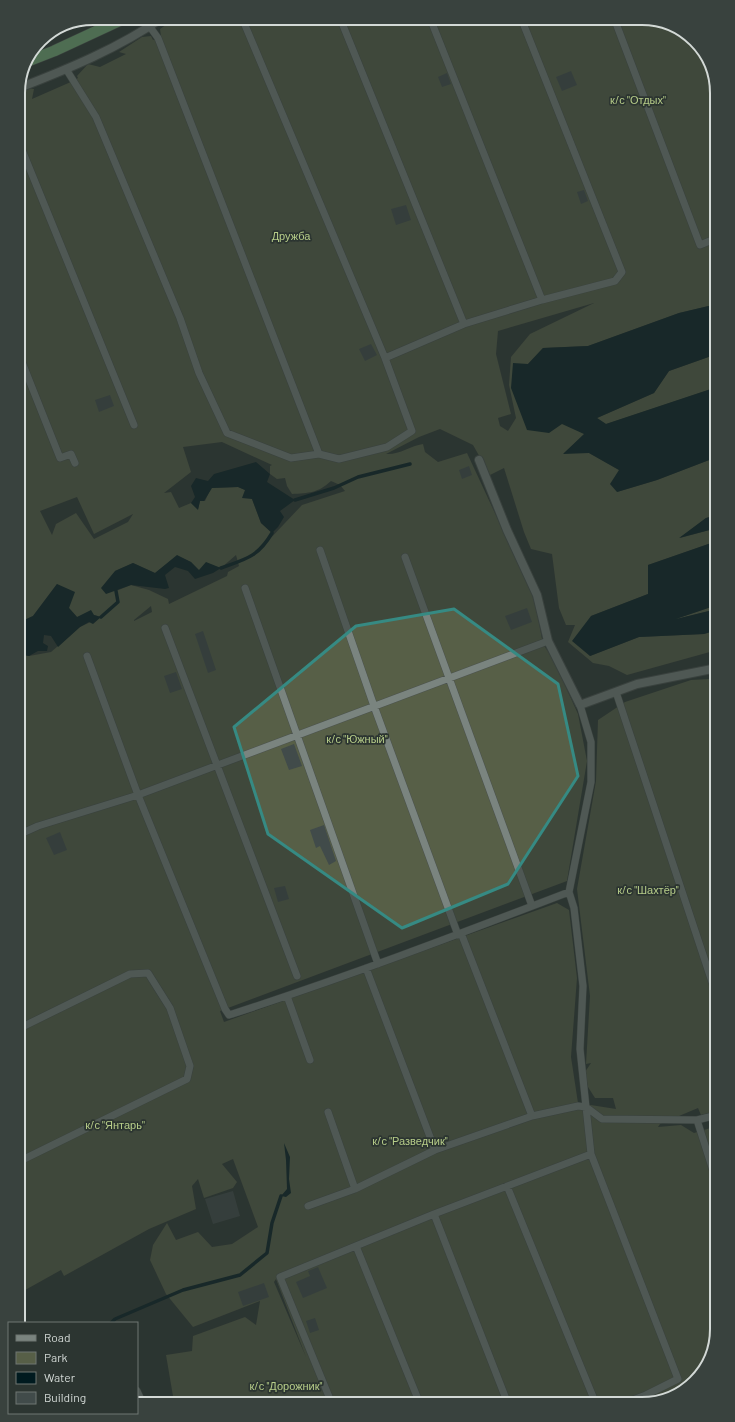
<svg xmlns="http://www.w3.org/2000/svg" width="735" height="1422" font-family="Barlow,sans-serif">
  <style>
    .green { fill: #575f47; fill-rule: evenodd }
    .water { fill: #001a1f }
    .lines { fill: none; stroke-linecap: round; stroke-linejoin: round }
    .stream { stroke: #001a1f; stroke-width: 3.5 }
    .building { fill: #414b4a }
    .service-casing { stroke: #4a514e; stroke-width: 8 }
    .minor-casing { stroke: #4a514e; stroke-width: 10 }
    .trunk-casing { stroke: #4a514e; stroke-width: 12 }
    .service { stroke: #7a847f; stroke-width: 7 }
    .minor { stroke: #7a847f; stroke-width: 8 }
    .trunk { stroke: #79b17a; stroke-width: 11 }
    .marked { fill: none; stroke: #368a83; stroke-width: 3; stroke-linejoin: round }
    .labels { text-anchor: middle; stroke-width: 3.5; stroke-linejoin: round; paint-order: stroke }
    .park-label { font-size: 11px; fill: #b7cd89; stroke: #2c3531 }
    .rim { fill: none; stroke: #d3d9d6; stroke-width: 2 }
  </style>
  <rect width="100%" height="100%" fill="#2c3531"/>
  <path class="green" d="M176 18H647L687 33 711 64 717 94V304L679 313 588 346 543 348 528 364 562 423 585 434 564 453H589L619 470 617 492 657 480 717 457V515L706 518 680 538 717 528V541L648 565V594L591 616 590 656 639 637 704 634 717 630V650L627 675 609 666 593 663 568 642 575 625H566L559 608 552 554 531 549 524 532 504 468 490 475 473 445 440 429 419 437 386 454C399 455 410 446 423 444L425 452 438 462 467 453 534 597 543 644 553 659 578 714 587 761 567 881 220 1011 224 1022 557 903 569 910 577 978 571 1057 578 1103 616 1109 613 1098H595L588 1087 585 1072 591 1063 586 1064 590 996 577 889 596 781 598 720 625 702 691 680 709 679 717 699V1111L701 1115 698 1108 660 1124 658 1127 681 1125 694 1133 717 1126V1329L704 1371 671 1398 641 1404H177L174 1402 166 1355 192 1351 193 1336 245 1317 256 1325 260 1301 193 1327 166 1294 150 1260 153 1245 167 1223 176 1240 198 1232 212 1247 232 1244 258 1227 233 1159 222 1164 237 1182 233 1188 204 1198 198 1179 192 1186 196 1209 149 1229 64 1276 61 1270 18 1294V654L29 656 51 652 80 627 101 617 94 615 77 617 69 608 57 584 33 616 18 623V487L25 490 20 478H18V93L26 88 34 89 32 99 73 81 78 78 77 76 88 64 100 67 126 54 119 52 142 37 151 36 153 40 161 36 160 29ZM594 303 530 334 511 357 509 385 516 418 508 431 500 426 498 418 511 414 496 354 498 331ZM222 442 272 465 270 466V474L277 479 285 478 287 486 292 494C309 493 318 493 331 481L340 485 345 491 302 505 267 542 272 533 261 523 252 499 245 490 238 487 211 488 205 501H200L198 509 191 503 179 508 171 492 164 493 191 472 183 447ZM77 497 94 534 133 514 128 522 94 539 76 513 56 524 52 535 40 511ZM236 555 239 566 228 572 227 576 169 604 168 599 149 590 131 585 116 591 115 571 133 563 155 573 177 556 191 562 199 571 205 564 221 568ZM151 606 152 612 134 621V620ZM276 1279 306 1357 274 1282Z
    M717 354V387L606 424 597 418 654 393 669 371Z
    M717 605V609L669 621Z"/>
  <path class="water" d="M717 304V354L669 371 654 393 597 418 606 424 717 387V457L657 480 617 492 610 484 619 470 589 453 563 454 584 434 562 424 549 433 527 430 511 388 513 363 528 364 543 348 588 346 679 313Z
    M256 462 270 474 267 482 295 500 280 511 284 517 278 527 272 533 261 523 252 499 242 498 245 490 238 487 212 488 204 501H200L198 510 191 503 195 497 191 486 196 478 208 481 214 474Z
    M717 515V528L679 538 706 518Z
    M717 541V605L676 619 717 609V630L704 634 639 637 590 656 572 641 591 616 648 594V565Z
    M177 555 191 562 199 570 206 562 221 568 213 573 195 579 188 571 175 567 165 575 169 588 165 589 131 585 106 594 101 588 115 571 133 563 155 573Z
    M57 584 75 592 69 608 77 617 91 610 94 615 101 617 93 624 89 622 80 627 58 647 51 636 44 635 43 643 48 646 47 651H38L29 656 18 654V623L33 616Z
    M284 1143 290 1157 289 1179 291 1193 286 1197 281 1196 287 1189 286 1160Z"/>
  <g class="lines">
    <path class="stream" d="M295 500 334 488 358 477 410 464
      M221 568C246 559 258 557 272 533
      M101 617 118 602 116 591
      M111 1323 115 1319 183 1290 240 1275 267 1253 272 1223 281 1196"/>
  </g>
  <path class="building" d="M571 71 577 85 562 91 556 77Z
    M447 73 451 84 442 87 438 77Z
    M584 190 588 201 581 204 577 192Z
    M406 205 411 220 396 225 391 209Z
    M371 344 377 355 365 361 359 349Z
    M110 395 114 406 99 412 95 400Z
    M469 466 472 475 462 479 459 470Z
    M527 608 532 622 511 630 505 616Z
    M203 631 216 670 208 673 195 634Z
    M176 672 182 689 170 693 164 676Z
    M294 744 302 766 289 770 281 749Z
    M324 825 336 861 329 865 320 846 316 848 310 830Z
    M60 832 67 850 54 855 46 838Z
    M285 886 289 899 278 902 274 888Z
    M233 1191 240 1216 213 1224 205 1199Z
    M318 1267 327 1288 303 1298 296 1282 310 1276 308 1271Z
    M264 1283 269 1297 243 1306 238 1292Z
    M315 1318 319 1330 310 1333 306 1321Z"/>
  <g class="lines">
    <defs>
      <path id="service" d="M242 18 385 358
        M340 18 464 324
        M430 18 542 300
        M614 18 700 245 717 238
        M150 27 158 38 319 454 339 459 387 447 412 431 385 358 464 324 542 300 615 281 622 272 521 18
        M66 69 96 117 180 318 199 373 227 433 291 458 319 454
        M18 140 134 425
        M18 352 60 458 71 454 75 463
        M320 550 374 706 458 935
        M405 557 532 906
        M245 588 378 964
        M165 628 297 976
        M548 641 138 795 225 1009 229 1015C344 978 457 935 569 892
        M714 668 717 680
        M616 692 717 997
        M18 835 38 826 138 795 87 656
        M461 933 532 1116
        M366 968 435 1150
        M287 996 310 1060
        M328 1112 355 1189 435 1150 532 1116 578 1106 586 1107 580 1049 583 986 574 908 569 892 591 782V742L580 705
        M697 1120 717 1183
        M591 1154 678 1379 646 1395 644 1403
        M18 1162 187 1079 190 1066 170 1008 148 973 130 974 18 1029
        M507 1186 596 1404
        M308 1206 355 1189
        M434 1214 508 1404
        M356 1246 420 1404
        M137 1391 143 1404
        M332 1404 280 1277 434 1214 591 1154 586 1107 602 1119 697 1120 717 1115
        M622 1404 646 1395"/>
      <path id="minor" d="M19 88C68 69 119 48 162 18
        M479 460 507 530 537 595 548 641 580 705 637 684 717 668"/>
      <path id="trunk" d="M31 60 54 51 125 18"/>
    </defs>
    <use href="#service" class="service-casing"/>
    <use href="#minor" class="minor-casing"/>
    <use href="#trunk" class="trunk-casing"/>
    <use href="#service" class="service"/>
    <use href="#minor" class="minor"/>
    <use href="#trunk" class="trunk"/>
  </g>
  <path d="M0 0H735V1422H0ZM454 609 558 684 578 776 508 884 402 928 268 834 234 727 356 626Z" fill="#2c3531" fill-opacity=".55" fill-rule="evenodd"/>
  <path class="marked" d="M454 609 558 684 578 776 508 884 402 928 268 834 234 727 356 626Z"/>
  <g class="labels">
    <g class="park-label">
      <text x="638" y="104">к/с "Отдых"</text>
      <text x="291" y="240">Дружба</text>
      <text x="357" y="743">к/с "Южный"</text>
      <text x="648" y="894">к/с "Шахтёр"</text>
      <text x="115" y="1129">к/с "Янтарь"</text>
      <text x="410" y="1145">к/с "Разведчик"</text>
      <text x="286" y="1390">к/с "Дорожник"</text>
    </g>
  </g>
  <path d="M0 0H735V1422H0ZM93 25H642A68 68 0 0 1 710 93V1329A68 68 0 0 1 642 1397H93A68 68 0 0 1 25 1329V93A68 68 0 0 1 93 25Z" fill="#39423e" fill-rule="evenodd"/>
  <path class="rim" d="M93 25H642A68 68 0 0 1 710 93V1329A68 68 0 0 1 642 1397H93A68 68 0 0 1 25 1329V93A68 68 0 0 1 93 25Z"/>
  <rect x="8" y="1322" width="130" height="92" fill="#2c3531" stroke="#6f7773"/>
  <rect x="16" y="1335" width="20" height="6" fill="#7a847f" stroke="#6f7773"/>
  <text x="44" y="1342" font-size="12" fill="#d3d9d6">Road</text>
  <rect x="16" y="1352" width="20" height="12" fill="#575f47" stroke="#6f7773"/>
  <text x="44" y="1362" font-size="12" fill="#d3d9d6">Park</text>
  <rect x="16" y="1372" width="20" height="12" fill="#001a1f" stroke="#6f7773"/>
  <text x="44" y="1382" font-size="12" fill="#d3d9d6">Water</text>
  <rect x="16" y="1392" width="20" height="12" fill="#414b4a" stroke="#6f7773"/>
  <text x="44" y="1402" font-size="12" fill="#d3d9d6">Building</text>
</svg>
